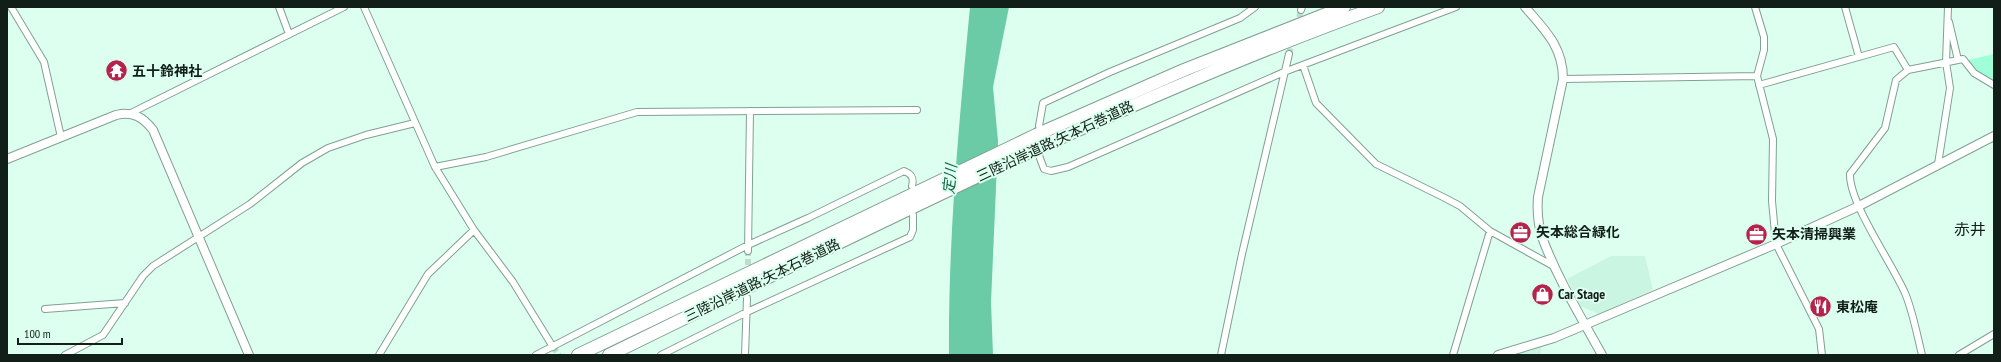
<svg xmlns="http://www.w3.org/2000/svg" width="2001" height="362" font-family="'PT Sans Narrow','Noto Sans JP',sans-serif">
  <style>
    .built { fill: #caf5e2 }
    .green { fill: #9fffd8 }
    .water { fill: #6acba6 }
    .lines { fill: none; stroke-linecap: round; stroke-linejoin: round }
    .minor-tunnel { stroke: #bfddcf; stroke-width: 6; stroke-dasharray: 6 3; stroke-linecap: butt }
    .minor-casing { stroke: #80a092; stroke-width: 8 }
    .tertiary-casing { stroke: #80a092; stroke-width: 10 }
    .motorway-casing { stroke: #80a092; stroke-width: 14 }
    .minor { stroke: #fff; stroke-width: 6 }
    .tertiary { stroke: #fff; stroke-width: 8 }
    .motorway { stroke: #fff; stroke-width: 12 }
    .labels { text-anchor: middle; stroke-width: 4; stroke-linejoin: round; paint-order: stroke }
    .poi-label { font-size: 14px; font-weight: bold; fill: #121f19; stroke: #ddffef; text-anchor: start }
    .street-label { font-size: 14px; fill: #121f19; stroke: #ddffef }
    .water-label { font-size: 15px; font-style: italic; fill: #166249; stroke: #ddffef }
    .quarter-label { font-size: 16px; fill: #121f19; stroke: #ddffef }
  </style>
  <rect width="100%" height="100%" fill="#ddffef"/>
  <path class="built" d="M1611 256H1645L1653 290 1599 314 1580 306 1567 279Z
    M1542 346 1540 355H1513Z"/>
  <path class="green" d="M1994 54V81L1975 71 1968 60Z"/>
  <path class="water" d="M970 7H1009L993 87 998 141 991 302 993 355H949C948 239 959 123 970 7Z"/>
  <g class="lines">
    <path class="minor-tunnel" d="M1297 26 1301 10
      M1289 54 1293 38
      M748 274V251
      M553 347 559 355"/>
    <defs>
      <path id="minor" d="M11 7 44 62 61 137
        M279 7 289 34
        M364 7 435 167 474 230 513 282 553 347
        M1755 7 1764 37V50L1757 76 1773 139 1772 201 1776 244 1819 329 1822 355
        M1845 7 1859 57
        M1301 10 1302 7
        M1949 22 1958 60
        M1303 65 1316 103 1376 164 1443 197 1460 206 1490 231 1555 267
        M1908 70 1963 59 1974 73 1994 85
        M1563 79 1757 76
        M1759 85 1894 47 1908 70 1896 80 1885 128 1850 174C1849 203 1892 263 1905 293 1913 312 1917 335 1922 355
        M131 113 344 7
        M1039 126 1043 103 1110 72 1240 18 1255 7
        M1038 153 1044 169 1051 171 1068 167 1284 72 1456 7
        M1938 164 1950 88 1946 62 1948 7
        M435 167 486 157 637 112 917 110
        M748 251 750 111
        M45 309 125 303
        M65 355 103 335 143 276 153 266 250 204 302 163 328 148 366 135 415 123
        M379 355 428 274 474 230
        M536 355 748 245 808 218 904 171C912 174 914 178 912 186
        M661 355 747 312 910 237 913 230V215
        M745 355 747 298
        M1221 355 1242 254 1289 54
        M1453 355 1490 231
        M1959 355 1994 334"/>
      <path id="tertiary" d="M1525 7C1545 30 1563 47 1563 79L1538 197C1537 210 1538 224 1542 237 1557 278 1581 317 1602 355
        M7 159 116 115C133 111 143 117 153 130L249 355
        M1498 355 1554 338 1776 244 1859 206 1994 136"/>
      <path id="motorway" d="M578 355 1036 135 1184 70 1344 7
        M609 355C862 232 1113 103 1378 7"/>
    </defs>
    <use href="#minor" class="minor-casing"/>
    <use href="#tertiary" class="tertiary-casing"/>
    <use href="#motorway" class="motorway-casing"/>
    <use href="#minor" class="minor"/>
    <use href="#tertiary" class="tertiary"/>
    <use href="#motorway" class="motorway"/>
  </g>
  <defs>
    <symbol id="temple-disc" viewBox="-11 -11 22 22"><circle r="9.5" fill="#b4234b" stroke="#ddffef"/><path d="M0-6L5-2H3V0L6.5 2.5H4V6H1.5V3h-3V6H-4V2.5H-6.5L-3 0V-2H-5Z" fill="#fff"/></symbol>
    <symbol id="office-disc" viewBox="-11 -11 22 22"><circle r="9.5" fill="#b4234b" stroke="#ddffef"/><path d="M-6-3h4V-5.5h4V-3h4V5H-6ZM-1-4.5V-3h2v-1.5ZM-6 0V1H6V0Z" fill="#fff"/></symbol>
    <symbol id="shop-disc" viewBox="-11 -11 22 22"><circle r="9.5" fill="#b4234b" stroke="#ddffef"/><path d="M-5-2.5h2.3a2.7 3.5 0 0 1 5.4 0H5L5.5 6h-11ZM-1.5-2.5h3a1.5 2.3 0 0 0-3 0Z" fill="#fff"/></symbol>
    <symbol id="restaurant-disc" viewBox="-11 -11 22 22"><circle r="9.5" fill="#b4234b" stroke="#ddffef"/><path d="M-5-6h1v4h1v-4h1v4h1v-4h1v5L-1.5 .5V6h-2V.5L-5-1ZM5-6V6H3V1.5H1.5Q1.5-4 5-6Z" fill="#fff"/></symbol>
  </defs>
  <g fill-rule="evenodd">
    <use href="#temple-disc" x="104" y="58" width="25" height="25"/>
    <use href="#office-disc" x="1508" y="220" width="25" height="25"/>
    <use href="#office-disc" x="1744" y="222" width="25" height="25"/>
    <use href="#shop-disc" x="1530" y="282" width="25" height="25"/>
    <use href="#restaurant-disc" x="1808" y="294" width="25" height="25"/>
  </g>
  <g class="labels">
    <g class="poi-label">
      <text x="132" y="76">五十鈴神社</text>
      <text x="1536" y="237">矢本総合緑化</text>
      <text x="1772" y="239">矢本清掃興業</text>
      <text x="1558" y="299">Car Stage</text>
      <text x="1836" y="312">東松庵</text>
    </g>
    <g class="street-label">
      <text transform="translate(1055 141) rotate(-25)" y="5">三陸沿岸道路;矢本石巻道路</text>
      <text transform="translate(762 280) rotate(-26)" y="5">三陸沿岸道路;矢本石巻道路</text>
    </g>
    <g class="water-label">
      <text transform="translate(950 179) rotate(-84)" y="5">定川</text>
    </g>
    <g class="quarter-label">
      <text x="1970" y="235">赤井</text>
    </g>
  </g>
  <rect width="2001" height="362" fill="none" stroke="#121f19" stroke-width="16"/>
  <path d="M18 338v6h104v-6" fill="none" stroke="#121f19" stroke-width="2"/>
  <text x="24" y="338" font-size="12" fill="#121f19" stroke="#ddffef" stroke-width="3" paint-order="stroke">100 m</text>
</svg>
